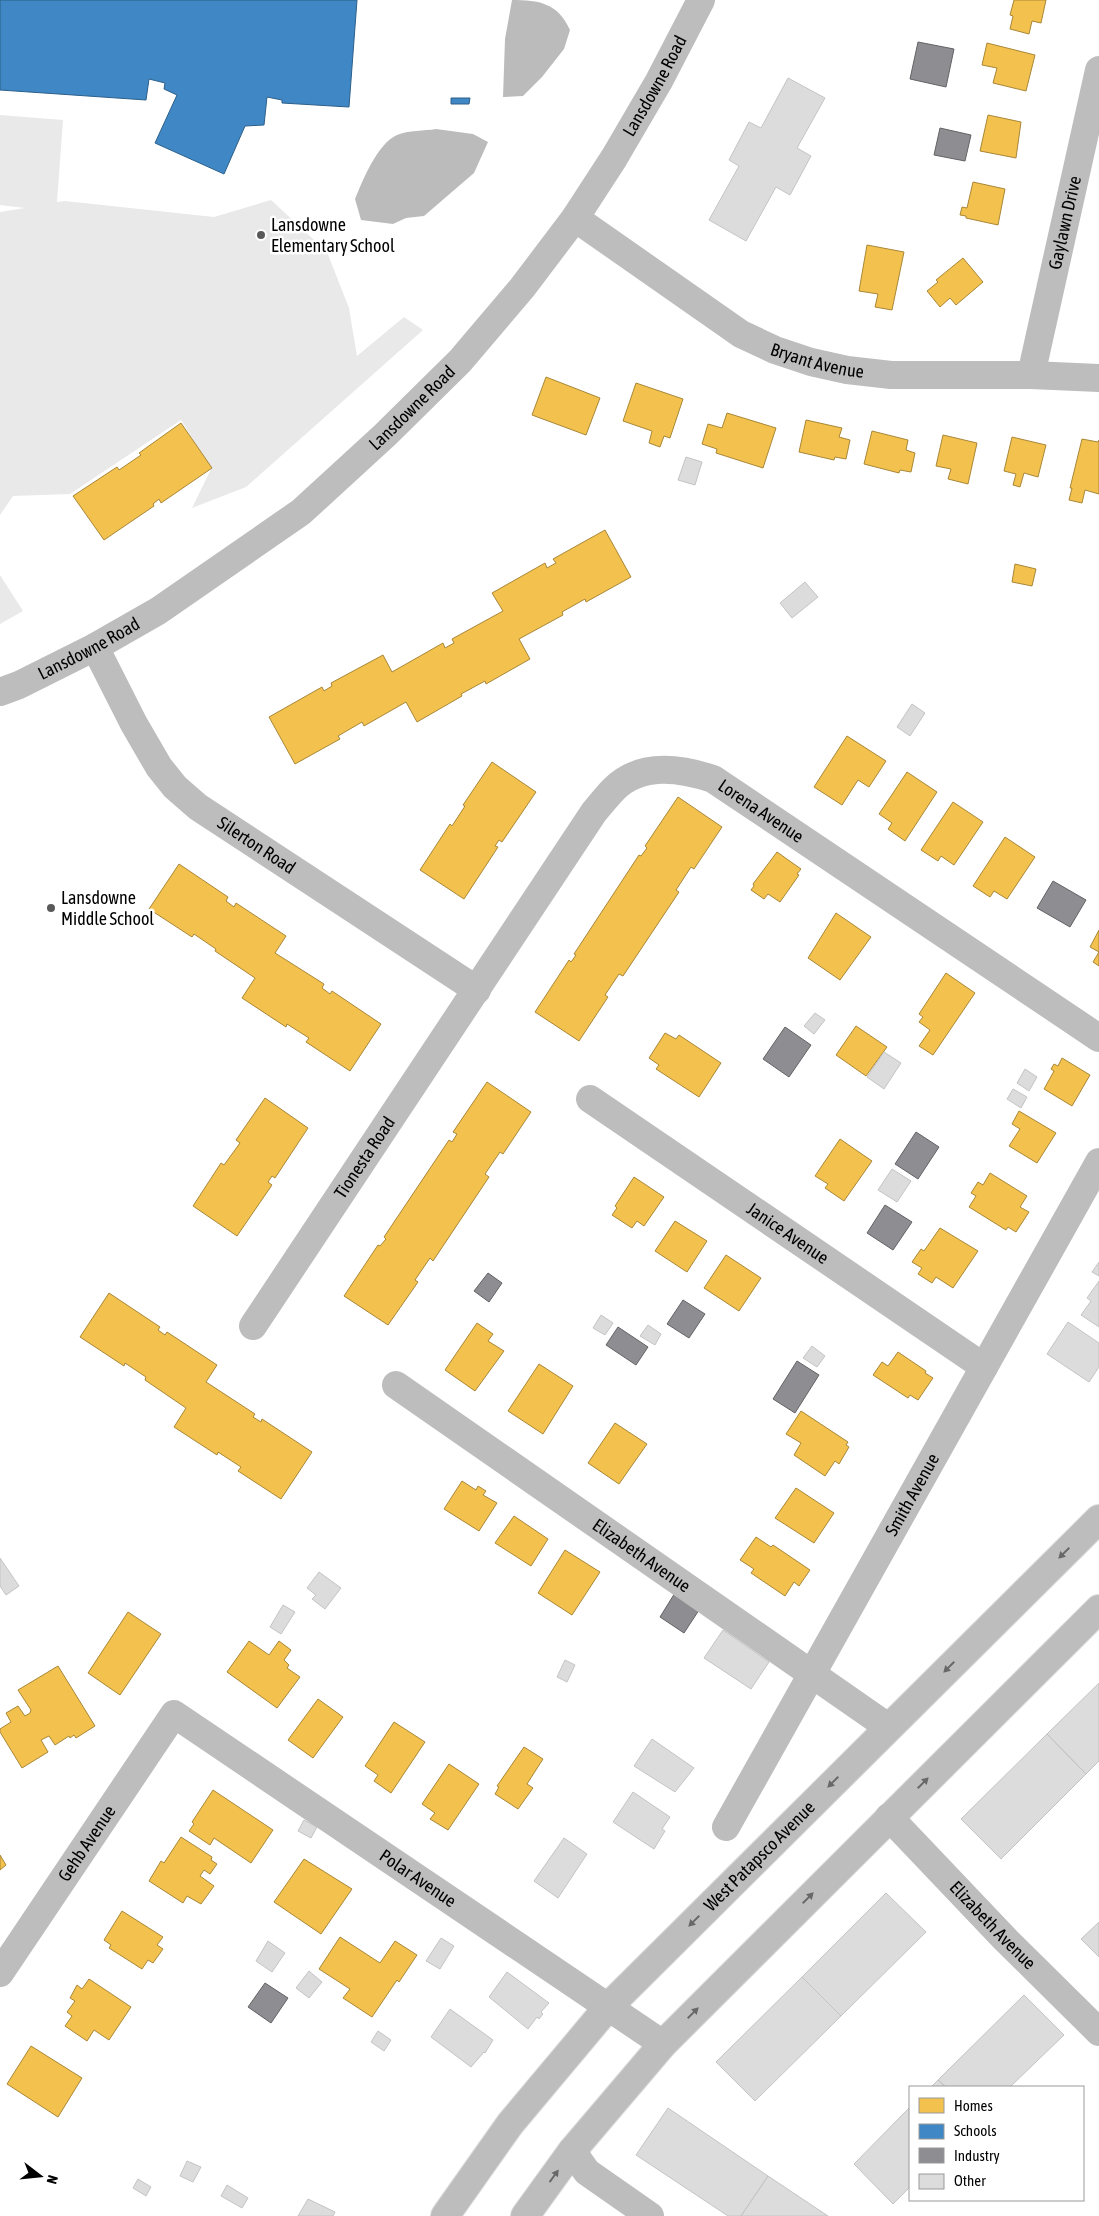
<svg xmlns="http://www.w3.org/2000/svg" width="1099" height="2216" font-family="'Asap Condensed',sans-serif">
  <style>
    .green { fill: #e9e9e9 }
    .water { fill: #bbb }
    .homes { fill: #f2c14e; stroke: #a98737 }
    .schools { fill: #3f88c5; stroke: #2c5f8a }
    .industry { fill: #8d8d92; stroke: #636366 }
    .building { fill: #dcdcdc; stroke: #c4c4c4 }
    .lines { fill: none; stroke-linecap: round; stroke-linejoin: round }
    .primary-casing { stroke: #dbdbdb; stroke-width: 30 }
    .minor { stroke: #bdbdbd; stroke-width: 28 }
    .tertiary { stroke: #bdbdbd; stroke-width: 28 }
    .primary { stroke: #bdbdbd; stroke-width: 28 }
    .oneway { fill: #686868 }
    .poi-dot { fill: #595959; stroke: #fff; stroke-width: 2 }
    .labels { text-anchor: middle; stroke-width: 5; stroke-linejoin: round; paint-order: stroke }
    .street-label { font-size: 18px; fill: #000; stroke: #fff }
    .poi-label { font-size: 18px; fill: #000; stroke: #fff; text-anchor: start }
  </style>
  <rect width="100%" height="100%" fill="#fff"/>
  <path class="green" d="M0 115 63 120 57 202 65 201 214 217 271 200 327 252 349 308 357 356 404 317 423 330 246 487 192 508 211 469 181 420 70 494 13 496 0 515V212L25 208 0 205Z
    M0 575 23 611 0 624Z"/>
  <path class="water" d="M512 0C539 0 558 3 570 30L564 49 542 77 523 96 503 97 505 39Z
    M436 129 473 134 488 142 474 173 424 216 406 218 393 224 361 220 355 199C363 180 377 144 397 135 408 130 425 131 436 129Z"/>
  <path class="homes" d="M1014 0H1046L1041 23 1032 21 1029 34 1010 29 1013 16 1010 15Z
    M987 43 1035 55 1026 91 993 83 997 68 982 65Z
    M988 115 1021 122 1016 158 980 151Z
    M973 182 1005 189 998 225 966 218V216L960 215 962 207 967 208Z
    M867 245 904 252 892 310 875 307 878 294 859 291Z
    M963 258 983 282 956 305 950 298 940 307 927 291 938 282 936 280Z
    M546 377 600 398 586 435 532 415Z
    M636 383 683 399 670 438 664 436 660 447 649 443 652 431 623 421Z
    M727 413 776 428 763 468 716 453 717 449 702 444 708 424 722 428Z
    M806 420 842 428 839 437 850 440 846 459 835 457 834 460 799 452Z
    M181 423 212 468 161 503 159 499 153 504 154 506 104 540 73 496 117 467 119 470 141 455 139 453Z
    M872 431 908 440 906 450 915 453 911 472 900 470 899 473 864 464Z
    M943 435 977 443 968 484 948 479 951 469 936 466Z
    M1012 437 1046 445 1038 477 1024 473 1020 487 1013 485 1016 474 1004 471Z
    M1082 439 1098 442 1099 440V494L1085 490 1082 503 1069 500 1072 488H1070Z
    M605 530 631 577 586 602 585 599 562 612 563 615 519 639 530 659 486 684 485 681 461 694 462 696 417 722 406 702 364 726 362 722 338 736 340 739 295 764 269 717 322 687 324 691 332 686 331 683 383 655 392 672 443 643 445 648 454 643 452 639 503 611 492 593 545 563 547 568 556 563 553 559Z
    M1015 564 1036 569 1032 586 1012 582Z
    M847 736 886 761 869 787 858 780 842 805 814 787Z
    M492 762 536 792 502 842 499 840 495 846 498 847 464 899 420 870 450 824 452 826 465 806 463 805Z
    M907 772 937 792 905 841 888 829 892 823 879 814Z
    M678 797 722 827 694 869 691 867 676 890 679 892 623 976 619 974 605 995 608 997 579 1041 535 1012 569 960 571 962 576 955 574 954 639 855 641 856 647 848 645 846Z
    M953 802 983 822 954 865 941 856 938 861 921 850Z
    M1005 837 1035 857 1007 899 994 891 990 897 973 886Z
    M777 852 801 869 797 874 799 875 780 902 768 894 764 899 751 890 754 886 753 884Z
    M179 864 228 897 226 901 234 907 236 903 286 936 275 953 324 984 322 988 330 994 332 991 381 1024 350 1071 306 1042 309 1038 287 1024 286 1027 242 998 255 978 215 951 216 949 194 934 192 937 149 909Z
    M836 913 871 937 840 980 808 958Z
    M1099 930V966L1093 962 1099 952 1090 947Z
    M946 973 975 993 933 1055 919 1046 930 1030 919 1022 923 1017 919 1014Z
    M856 1026 887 1047 866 1076 836 1055Z
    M665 1033 676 1039 679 1035 721 1063 699 1097 656 1069 659 1065 649 1058Z
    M1062 1058 1090 1075 1072 1106 1044 1089 1054 1071 1051 1069 1054 1064 1058 1066Z
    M487 1082 531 1112 503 1154 500 1152 485 1174 489 1177 433 1261 430 1258 415 1280 418 1282 388 1325 344 1296 378 1245 380 1246 386 1239 384 1237 449 1140 452 1142 457 1134 453 1132Z
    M265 1098 308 1128 275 1178 272 1176 268 1182 272 1185 237 1236 193 1206 221 1163 224 1165 240 1143 236 1140Z
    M1019 1111 1056 1133 1037 1163 1009 1146 1020 1129 1012 1124Z
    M840 1139 872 1161 844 1201 825 1188 828 1184 815 1176Z
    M990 1173 1027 1196 1020 1207 1029 1212 1016 1232 1008 1227 1006 1230 969 1207 976 1196 971 1193 978 1182 983 1185Z
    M634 1177 664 1197 644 1226 637 1221 632 1228 612 1215 617 1208 615 1206Z
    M675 1221 707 1241 687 1272 655 1251Z
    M940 1228 978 1251 953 1288 936 1277 932 1283 918 1274 922 1268 912 1262 921 1249 924 1251Z
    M726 1255 761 1278 739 1311 704 1288Z
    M109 1293 160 1327 158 1330 165 1335 167 1332 217 1365 206 1382 255 1414 253 1417 261 1422 262 1419 312 1452 281 1499 238 1471 241 1467 218 1452 217 1455 174 1427 186 1408 145 1380 146 1377 125 1363 124 1366 80 1337Z
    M477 1323 493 1334 488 1341 504 1351 475 1391 445 1370Z
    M898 1352 926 1371 925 1373 933 1378 918 1400 910 1395 908 1398 873 1375 882 1362 888 1366Z
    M539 1364 573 1386 543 1434 508 1411Z
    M801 1411 848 1442 846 1445 849 1447 839 1464 835 1461 825 1476 794 1455 801 1443 786 1434Z
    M615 1423 647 1444 619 1484 588 1463Z
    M462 1481 476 1490 478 1486 486 1491 483 1495 497 1503 479 1531 444 1509Z
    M796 1488 834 1513 814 1543 775 1518Z
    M514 1516 548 1539 531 1566 495 1543Z
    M756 1537 771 1547 773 1545 810 1570 799 1586 794 1582 785 1596 751 1573 754 1569 740 1560Z
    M565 1550 600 1572 572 1615 538 1593Z
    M128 1612 161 1634 120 1695 88 1673Z
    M249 1641 269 1655 279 1641 291 1650 284 1660 289 1665 287 1668 300 1677 277 1708 227 1672Z
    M58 1666 95 1726 76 1738 74 1735 70 1738 69 1736 55 1745 49 1736 41 1740 48 1752 22 1768 0 1732V1729L11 1722 6 1713 18 1706 25 1716 30 1713 31 1710 18 1690Z
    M318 1699 343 1717 313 1758 288 1740Z
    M394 1722 425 1742 391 1793 374 1781 378 1775 365 1766Z
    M524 1747 543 1759 527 1784 533 1788 518 1809 495 1794 499 1787 497 1786Z
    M449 1764 479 1784 448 1830 430 1819 435 1813 422 1804Z
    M213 1790 273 1830 251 1863 214 1838 210 1845 189 1831 194 1824 192 1822Z
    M181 1837 212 1857 211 1860 217 1864 210 1874 204 1870 200 1876 214 1886 201 1904 187 1896 183 1903 149 1881 161 1861 164 1863Z
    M0 1855 6 1865 0 1870Z
    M304 1859 352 1889 321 1934 274 1902Z
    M122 1911 163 1937 157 1945 163 1949 153 1963 148 1960 142 1969 109 1948 111 1945 104 1940Z
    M340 1937 380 1963 395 1941 417 1955 399 1982 397 1980 372 2017 343 1998 350 1989 319 1969Z
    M89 1979 131 2007 109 2040 94 2030 87 2041 65 2026 72 2016 67 2012 75 2001 70 1998 77 1985 82 1989Z
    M31 2046 82 2078 58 2117 7 2084Z"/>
  <path class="schools" d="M0 0H357L349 107 282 103V100L267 97 264 125 245 126 224 174 155 143 177 95 164 89 165 83 149 79 146 100 0 90Z
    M451 98H470L469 104H451Z"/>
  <path class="industry" d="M918 42 954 49 946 87 910 79Z
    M940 128 971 135 965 161 934 155Z
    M1053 881 1086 900 1070 927 1037 908Z
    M785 1027 811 1045 789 1077 763 1059Z
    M916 1132 939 1147 918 1179 895 1164Z
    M885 1205 912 1222 893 1250 867 1233Z
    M488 1273 502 1283 489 1302 474 1291Z
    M683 1300 705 1314 689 1338 667 1324Z
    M618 1327 648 1347 636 1365 606 1345Z
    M797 1361 819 1375 795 1413 773 1399Z
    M678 1588 703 1604 684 1633 660 1617Z
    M265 1983 288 1998 271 2023 248 2007Z"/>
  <path class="building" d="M788 78 825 98 797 148 811 156 790 195 776 187 746 241 709 220 739 166 729 160 749 122 761 128Z
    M686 457 702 462 695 485 678 480Z
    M805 582 818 597 792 618 780 603Z
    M912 704 925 713 910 736 897 727Z
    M815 1013 825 1020 814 1034 804 1026Z
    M884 1052 901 1063 884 1089 867 1077Z
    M1025 1069 1037 1077 1029 1091 1017 1083Z
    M1013 1089 1027 1097 1021 1108 1007 1099Z
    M892 1169 911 1181 897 1202 878 1190Z
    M1099 1262V1276L1092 1272Z
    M1099 1281V1327L1081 1315 1091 1301 1087 1298Z
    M601 1315 613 1323 605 1335 593 1328Z
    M1068 1322 1099 1343V1367L1089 1382 1047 1354Z
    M648 1325 661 1334 655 1345 640 1336Z
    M812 1346 825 1356 817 1367 803 1358Z
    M0 1558 19 1586 6 1595 0 1586Z
    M319 1572 341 1588 325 1609 312 1599 316 1595 307 1588Z
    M283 1605 295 1612 281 1634 270 1627Z
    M723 1630 769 1662 751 1689 704 1658Z
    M565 1660 575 1665 567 1682 557 1677Z
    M1099 1683V1761L1086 1774 1047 1734Z
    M1047 1734 1086 1774 1001 1859 961 1819Z
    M652 1739 694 1768 675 1792 634 1766Z
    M633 1792 670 1817 662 1829 665 1831 654 1849 613 1822Z
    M304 1820 317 1827 311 1838 298 1831Z
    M564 1838 587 1854 558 1898 534 1881Z
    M886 1893 926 1932 841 2016 802 1977Z
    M1099 1922V1957L1081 1939Z
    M441 1938 454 1946 440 1969 426 1961Z
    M268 1941 285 1953 272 1972 256 1961Z
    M309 1971 322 1982 309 1998 296 1988Z
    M507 1972 549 2003 541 2012 543 2014 539 2019 537 2017 528 2029 489 1997Z
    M802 1977 841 2016 755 2101 716 2062Z
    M1024 1995 1064 2035 1010 2087H946L938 2080Z
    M450 2009 493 2040 485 2053 484 2052 471 2067 431 2037Z
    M378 2031 391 2040 384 2051 371 2042Z
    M938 2080 946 2087H931Z
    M910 2107V2187L893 2204 854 2164Z
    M668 2108 768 2176 741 2216H728L636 2155Z
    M187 2161 201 2167 193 2182 180 2176Z
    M768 2176 828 2216H741Z
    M138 2179 151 2187 146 2196 133 2188Z
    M227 2185 248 2198 242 2208 221 2196Z
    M308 2199 335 2212 333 2216H298Z"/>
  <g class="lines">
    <defs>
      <g id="primary">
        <path id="s11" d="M445 2216 510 2124 608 2007 1099 1519"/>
        <path d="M525 2216 572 2151 663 2044 1099 1609"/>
      </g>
    </defs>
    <use href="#primary" class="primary-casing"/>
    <g class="minor">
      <path id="s1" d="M575 218 741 334 775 350 811 362 847 370 891 375H1031L1099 378"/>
      <path id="s2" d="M1031 375 1099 70"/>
      <path id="s3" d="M95 647 134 724 159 767 175 787 198 807 477 990"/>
      <path id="s4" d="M590 1099 984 1367"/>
      <path id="s5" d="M253 1326 594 812C601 804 607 796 614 789 641 762 680 768 713 779L1099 1038"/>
      <path id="s6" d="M396 1385 888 1727"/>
      <path id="s7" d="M889 1817 1005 1939 1099 2032"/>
      <path id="s8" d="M726 1827 1099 1162"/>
      <path id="s9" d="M0 1973 174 1714 663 2044"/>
      <path d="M572 2151 587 2172 650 2216"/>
    </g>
    <path class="tertiary" id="s10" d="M0 692 19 685 95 647 158 611 301 512 385 435 460 361 522 288 575 218 614 158 659 81 701 0"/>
    <use href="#primary" class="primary"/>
  </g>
  <defs><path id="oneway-solid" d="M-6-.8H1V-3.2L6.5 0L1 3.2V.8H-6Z" transform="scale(1.25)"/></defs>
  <g class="oneway">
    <use href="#oneway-solid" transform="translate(1064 1553) rotate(135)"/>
    <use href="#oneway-solid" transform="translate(949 1667) rotate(135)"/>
    <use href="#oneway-solid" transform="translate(833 1782) rotate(135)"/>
    <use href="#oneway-solid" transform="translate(923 1783) rotate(-45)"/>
    <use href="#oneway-solid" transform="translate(808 1898) rotate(-45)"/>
    <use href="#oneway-solid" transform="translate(694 1921) rotate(135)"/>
    <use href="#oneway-solid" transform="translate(693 2013) rotate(-45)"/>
    <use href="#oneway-solid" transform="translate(554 2176) rotate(-54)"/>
  </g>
  <g class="poi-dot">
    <circle cx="261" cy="235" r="5"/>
    <circle cx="51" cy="908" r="5"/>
  </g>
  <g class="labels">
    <g class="street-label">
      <text dy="6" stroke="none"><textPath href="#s10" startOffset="909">Lansdowne Road</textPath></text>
      <text dy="6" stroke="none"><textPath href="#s2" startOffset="156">Gaylawn Drive</textPath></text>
      <text dy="6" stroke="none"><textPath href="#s1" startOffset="284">Bryant Avenue</textPath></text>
      <text dy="6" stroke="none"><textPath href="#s10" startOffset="504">Lansdowne Road</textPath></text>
      <text dy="6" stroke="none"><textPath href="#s10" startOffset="99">Lansdowne Road</textPath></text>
      <text dy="6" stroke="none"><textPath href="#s5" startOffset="810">Lorena Avenue</textPath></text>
      <text dy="6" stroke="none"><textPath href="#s3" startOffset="262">Silerton Road</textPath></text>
      <text dy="6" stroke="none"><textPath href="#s5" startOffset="202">Tionesta Road</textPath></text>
      <text dy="6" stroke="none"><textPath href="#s4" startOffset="239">Janice Avenue</textPath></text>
      <text dy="6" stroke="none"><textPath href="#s8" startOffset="381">Smith Avenue</textPath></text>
      <text dy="6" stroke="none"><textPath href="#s6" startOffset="299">Elizabeth Avenue</textPath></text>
      <text dy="6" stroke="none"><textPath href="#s9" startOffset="156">Gehb Avenue</textPath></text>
      <text dy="6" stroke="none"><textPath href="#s11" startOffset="479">West Patapsco Avenue</textPath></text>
      <text dy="6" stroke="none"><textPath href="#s9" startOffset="606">Polar Avenue</textPath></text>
      <text dy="6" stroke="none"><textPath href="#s7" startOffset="150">Elizabeth Avenue</textPath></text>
    </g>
    <g class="poi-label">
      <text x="271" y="231">Lansdowne<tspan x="271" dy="21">Elementary School</tspan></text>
      <text x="61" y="904">Lansdowne<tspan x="61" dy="21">Middle School</tspan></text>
    </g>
  </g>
  <rect x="909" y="2086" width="175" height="115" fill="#ffffff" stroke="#999999"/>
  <rect x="919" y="2098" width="25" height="15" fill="#f2c14e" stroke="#999999"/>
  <text x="954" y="2111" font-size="15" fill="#000000">Homes</text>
  <rect x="919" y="2124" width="25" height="15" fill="#3f88c5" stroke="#999999"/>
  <text x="954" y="2136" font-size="15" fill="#000000">Schools</text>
  <rect x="919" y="2148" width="25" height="15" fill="#8d8d92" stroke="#999999"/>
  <text x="954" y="2161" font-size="15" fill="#000000">Industry</text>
  <rect x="919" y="2174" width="25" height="15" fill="#dcdcdc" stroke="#999999"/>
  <text x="954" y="2186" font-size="15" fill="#000000">Other</text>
  <g transform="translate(40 2176) rotate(106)" stroke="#ffffff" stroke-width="4" paint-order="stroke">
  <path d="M0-4L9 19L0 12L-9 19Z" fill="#000000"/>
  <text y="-8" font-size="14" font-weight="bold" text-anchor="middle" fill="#000000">N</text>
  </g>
</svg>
